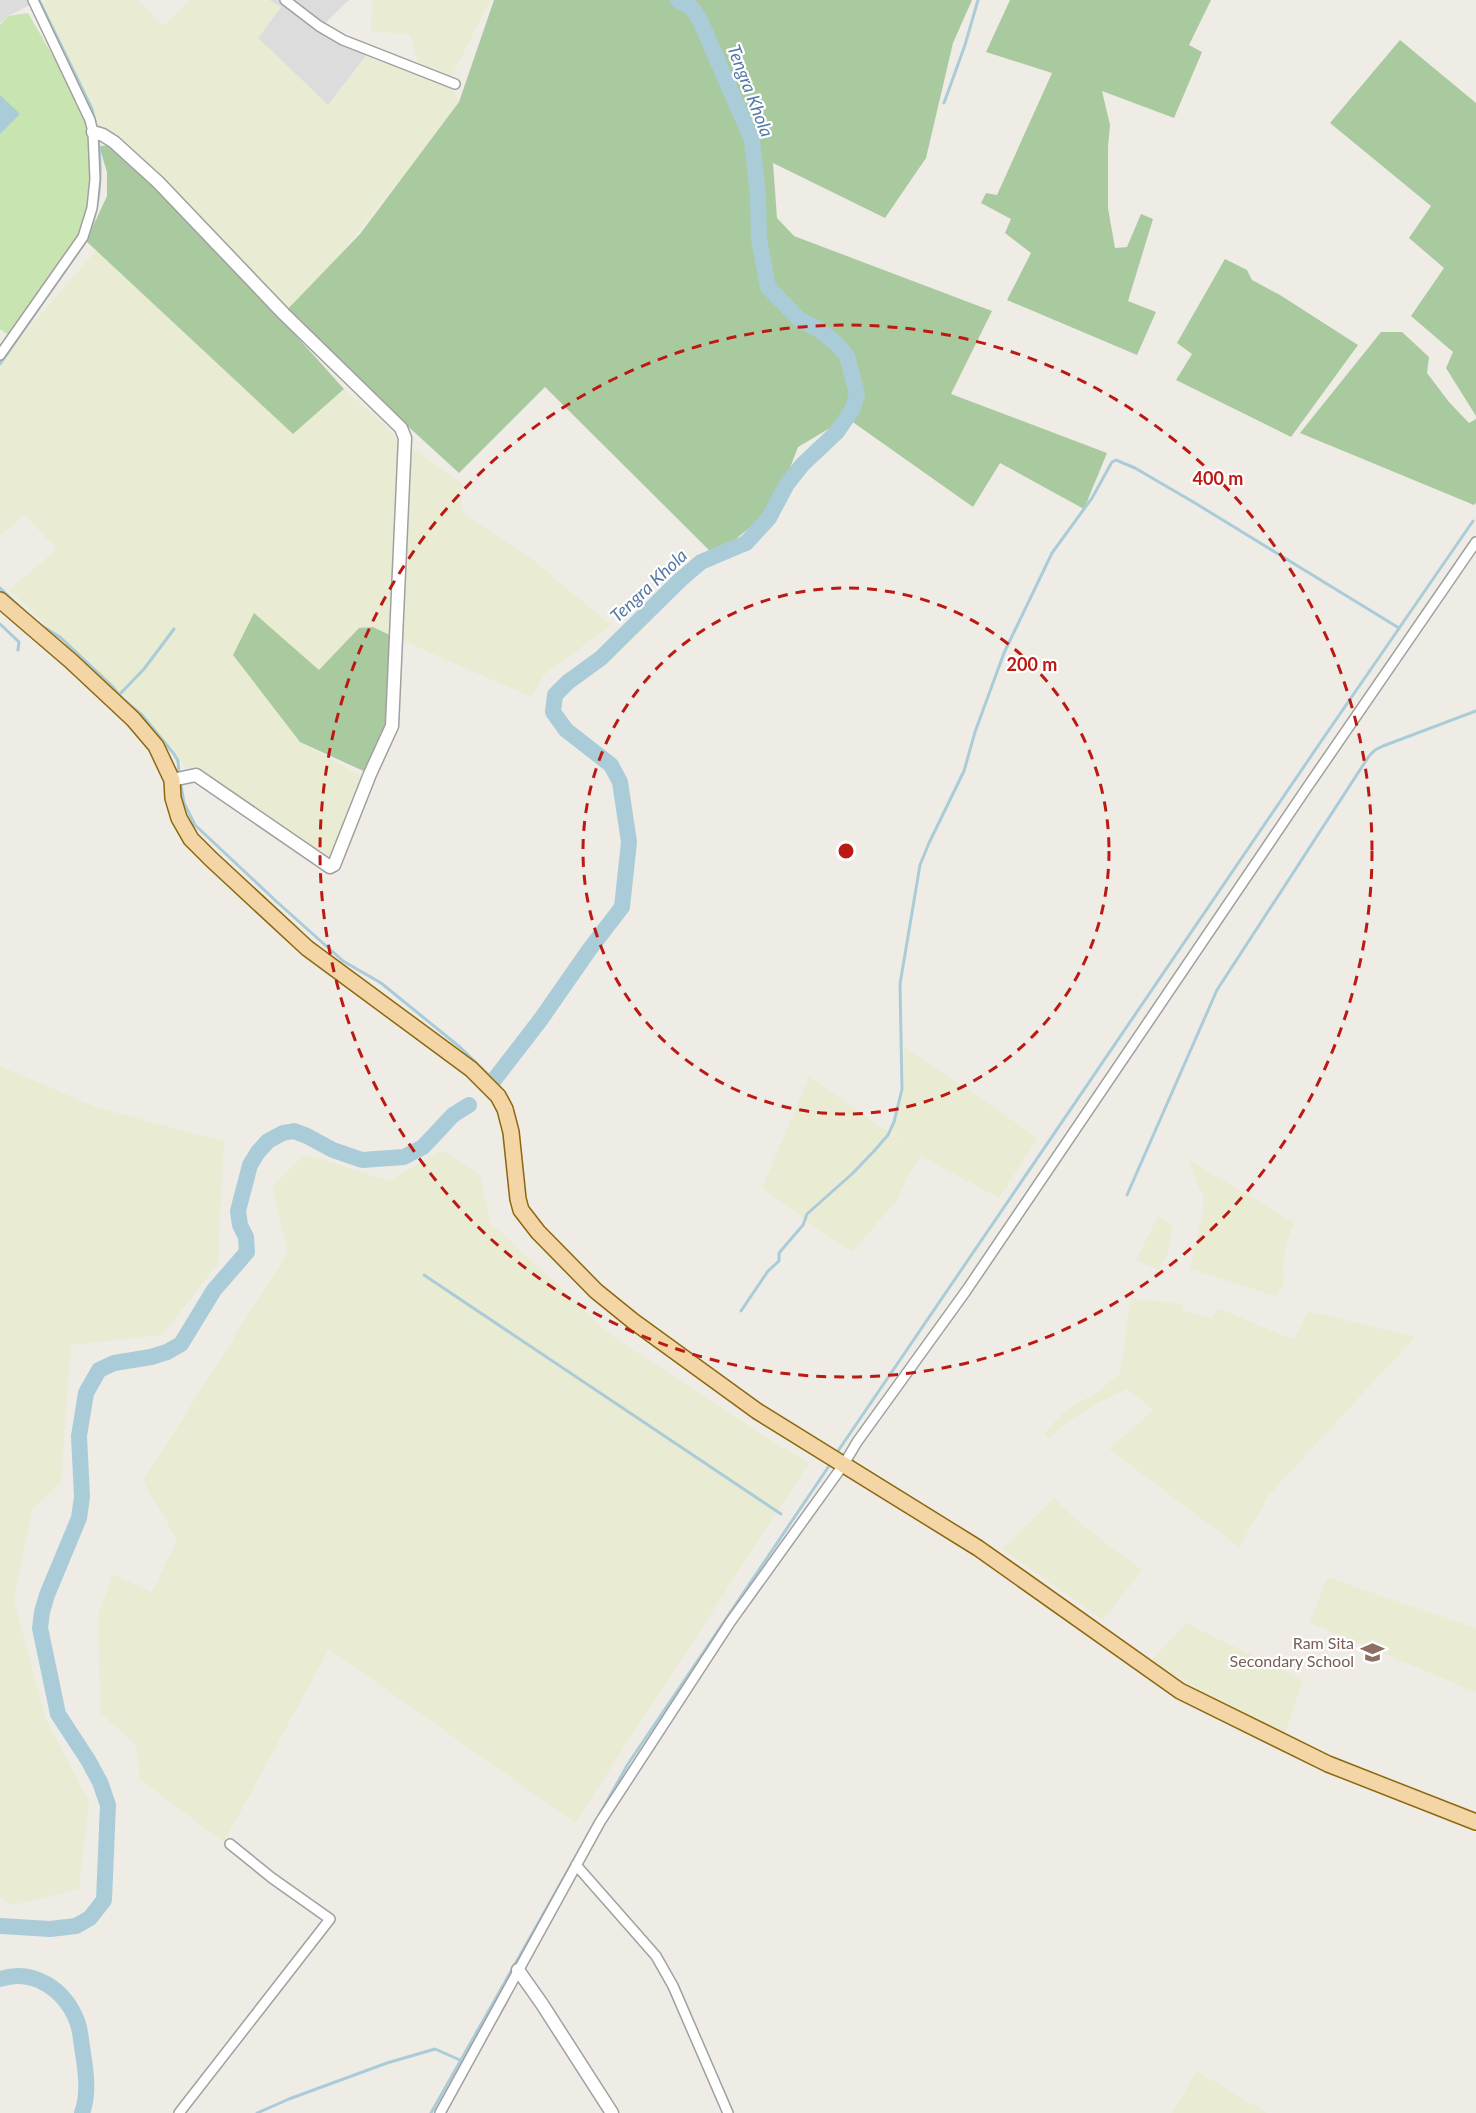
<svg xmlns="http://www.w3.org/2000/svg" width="1476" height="2113" font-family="Lato,sans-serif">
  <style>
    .residential { fill: #dddcdc }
    .farmland { fill: #e9ecd3 }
    .grass { fill: #c8e4b0 }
    .forest { fill: #a9ca9e }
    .water { fill: #aaccd8 }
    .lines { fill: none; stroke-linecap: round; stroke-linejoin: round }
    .stream { stroke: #aaccd8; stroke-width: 3 }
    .river { stroke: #aaccd8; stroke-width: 16 }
    .minor-casing { stroke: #a0a0a0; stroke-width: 12 }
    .tertiary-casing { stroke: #a0a0a0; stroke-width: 15 }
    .primary-casing { stroke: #8c680d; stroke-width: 18 }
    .minor { stroke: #fff; stroke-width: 9 }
    .tertiary { stroke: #fff; stroke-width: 12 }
    .primary { stroke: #f4d5a6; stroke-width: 15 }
    .ring { fill: none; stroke: #bc1912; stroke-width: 3; stroke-dasharray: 10 8 }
    .labels { text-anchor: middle; stroke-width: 4.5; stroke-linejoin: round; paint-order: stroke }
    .education-label { font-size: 16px; fill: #785e54; stroke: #fff; text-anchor: end }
    .water-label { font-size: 18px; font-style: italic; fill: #5379a6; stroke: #fff }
    .centre { fill: #bc1912; stroke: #fff; stroke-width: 3 }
    .ring-label { font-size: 18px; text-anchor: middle; font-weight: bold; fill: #bc1912; stroke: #fff; stroke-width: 4.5; stroke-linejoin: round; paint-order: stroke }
  </style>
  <rect width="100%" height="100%" fill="#efece6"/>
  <path class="residential" d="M0 0H40L8 16 0 23Z
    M269 0H349L324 24 366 56 328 105 258 38 281 7Z"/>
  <path class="farmland" d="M47 0H138L163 26 190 0H269L281 7 258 38 328 105 366 56 453 87 459 102 409 168 337 258 284 313 98 132 41 4Z
    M372 0H491L450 79 420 68 410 35 371 31Z
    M98 248 293 434 344 389 384 424 399 441 397 627 413 448 462 484V513L532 559 611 625 544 675 532 697 396 638 358 629 319 671 254 614 300 742 363 777 329 866 195 777 123 699 9 590 57 549 24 515 0 536V366L8 352Z
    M905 1047 1038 1138 999 1198 921 1156 910 1172 900 1194 893 1205 853 1251 839 1244 762 1188 809 1077 909 1146 890 1131 901 1097 902 1061Z
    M0 1066 98 1108 224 1141 218 1264 162 1335 71 1345 61 1482 32 1510 14 1600 45 1717 89 1802 79 1889 12 1905 0 1897Z
    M442 1150 480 1175 490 1222 612 1336 764 1436 809 1463 575 1823 329 1649 224 1842 140 1780 136 1745 100 1713 98 1615 113 1574 152 1592 177 1540 143 1481 288 1252 272 1187 305 1154 389 1181Z
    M1189 1160 1295 1223 1287 1239 1283 1263 1284 1280 1281 1290 1276 1296 1190 1269 1202 1216 1204 1196 1199 1188Z
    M1158 1216 1173 1225 1167 1256 1159 1270 1136 1261Z
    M1131 1298 1183 1304 1182 1310 1212 1319 1218 1308 1294 1340 1308 1311 1415 1337 1270 1494 1239 1547 1109 1449 1154 1410 1127 1389 1096 1404 1067 1422 1048 1439 1044 1434 1064 1411 1099 1391 1120 1373Z
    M1054 1498 1082 1525 1142 1570 1103 1620 1002 1549Z
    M1327 1577 1476 1628V1692L1310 1623Z
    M1186 1623 1303 1680 1285 1733 1216 1700 1151 1661Z
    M1197 2071 1267 2113H1172Z"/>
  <path class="grass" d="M28 13 90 120 92 208 73 251 12 338 0 329V25L8 16Z"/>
  <path class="forest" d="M494 0H972L953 43 926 158 885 218 773 163 777 218 794 236 992 311 951 394 1107 453 1084 509 1000 463 973 507 847 418 798 447 775 507 715 556 545 387 459 473 284 313 360 234 459 102Z
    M1010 0H1211L1189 45 1202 52 1174 118 1102 91 1110 125 1108 147V208L1115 248 1127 247 1141 214 1153 219 1128 301 1156 312 1137 355 1007 300 1031 253 1005 233 1011 219 981 203 986 193 997 195 1052 73 986 52Z
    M1400 40 1476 103V416L1446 368 1453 352 1411 316 1444 268 1409 238 1431 206 1330 123Z
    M118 145 221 252 344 389 293 434 86 241 107 196V172L99 146Z
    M1225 259 1247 270 1252 280 1280 295 1358 345 1291 437 1176 380 1192 354 1177 343Z
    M1381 332H1402L1429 357 1427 373 1449 402 1469 423 1476 419V503L1474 505 1300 433Z
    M254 613 319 670 359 628 373 627 396 638 392 726 370 774 300 742 233 655Z"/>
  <path class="water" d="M0 95 20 114 0 134Z"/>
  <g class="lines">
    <path class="stream" d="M39 0 92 109 95 121
      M944 103 965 45 978 0
      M0 364 86 241C100 208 103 174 98 139
      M0 588 23 610
      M0 624 19 642 18 650
      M39 624 60 637 111 685 123 699 142 715 174 754 178 761 179 773
      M120 694 144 669 174 629
      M181 786 184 803 195 825 277 902 343 961 381 983 461 1048 494 1080
      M1127 1195 1217 990 1369 756 1375 750 1383 746 1476 711
      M424 1275 781 1514
      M741 1311 768 1271 779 1261V1253L803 1225 807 1214 853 1173 875 1150 888 1135 894 1122 902 1089 900 984 920 865 929 843 964 771 975 732 1004 653 1052 553 1092 498 1112 462 1116 460 1135 468 1195 503 1399 628
      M838 1451 1322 740 1473 521
      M257 2113 289 2099 387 2063 435 2049 460 2060
      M431 2113 628 1764 831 1463"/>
    <path class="river" d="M494 1080 541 1019 589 950 622 907 629 842 620 782 611 765 566 730 553 712 555 695 568 682 601 658 679 581 701 562 746 543 769 518 787 484 802 465 837 432 852 410 857 394 847 356 837 344 818 329 800 320 768 287 759 239 758 196 752 140 699 18 692 8 678 0
      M0 1926 50 1929 76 1926 90 1918 104 1900 108 1805 100 1782 88 1760 58 1714 40 1628 42 1612 47 1595 79 1518 82 1497 79 1436 86 1393 99 1370 114 1363 151 1357 167 1352 181 1344 214 1290 247 1252 246 1237 240 1225 238 1211 250 1165 258 1152 268 1141 283 1133 294 1131 307 1136 333 1150 362 1160 404 1157 423 1147 453 1115 469 1105
      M0 1979C34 1968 65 1990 77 2021 81 2031 81 2043 83 2053 86 2072 89 2095 82 2113"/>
    <defs>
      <path id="minor" d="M285 0 319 26 343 40 455 84
        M0 355 83 237 92 208 95 179 93 132 90 120 33 0
        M576 1865 656 1956 673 1986 728 2113
        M179 2113 330 1919 272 1878 230 1844
        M440 2113 600 1822 731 1621 844 1464 857 1442 966 1291 1304 792 1476 542"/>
      <path id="tertiary" d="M93 132 103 135 114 142 158 182 284 314 401 428 405 438 392 726 370 774 334 865 330 867 196 775 172 780
        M518 1970 542 2004 612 2113"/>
      <path id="primary" d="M0 600 71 661 133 719 156 746 172 780 173 798 179 818 191 839 211 859 307 948 471 1069 498 1096 505 1109 511 1132 518 1199 521 1210 538 1232 596 1291 633 1321 757 1411 978 1548 1180 1691 1328 1764 1476 1822"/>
    </defs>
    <use href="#minor" class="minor-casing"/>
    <use href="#tertiary" class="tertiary-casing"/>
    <use href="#primary" class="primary-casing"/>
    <use href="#minor" class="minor"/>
    <use href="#tertiary" class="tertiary"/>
    <use href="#primary" class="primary"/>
  </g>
  <g class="ring">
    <circle cx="846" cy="851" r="263"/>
    <circle cx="846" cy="851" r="526"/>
  </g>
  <defs>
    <symbol id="school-bare" viewBox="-9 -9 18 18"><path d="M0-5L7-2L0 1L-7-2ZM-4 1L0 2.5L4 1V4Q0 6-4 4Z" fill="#8d6e63" stroke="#fff" stroke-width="2.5" paint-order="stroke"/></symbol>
  </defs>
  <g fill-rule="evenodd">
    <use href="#school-bare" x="1356" y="1636" width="33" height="33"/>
  </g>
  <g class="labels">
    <g class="education-label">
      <text x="1354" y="1649">Ram Sita<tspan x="1354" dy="18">Secondary School</tspan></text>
    </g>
    <g class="water-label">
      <text transform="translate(750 91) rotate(69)" y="6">Tengra Khola</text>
      <text transform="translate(649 586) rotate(-43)" y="6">Tengra Khola</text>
    </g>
  </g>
  <circle cx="846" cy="851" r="9" class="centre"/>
  <g class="ring-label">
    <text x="1218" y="485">400 m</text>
    <text x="1032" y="671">200 m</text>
  </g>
</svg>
